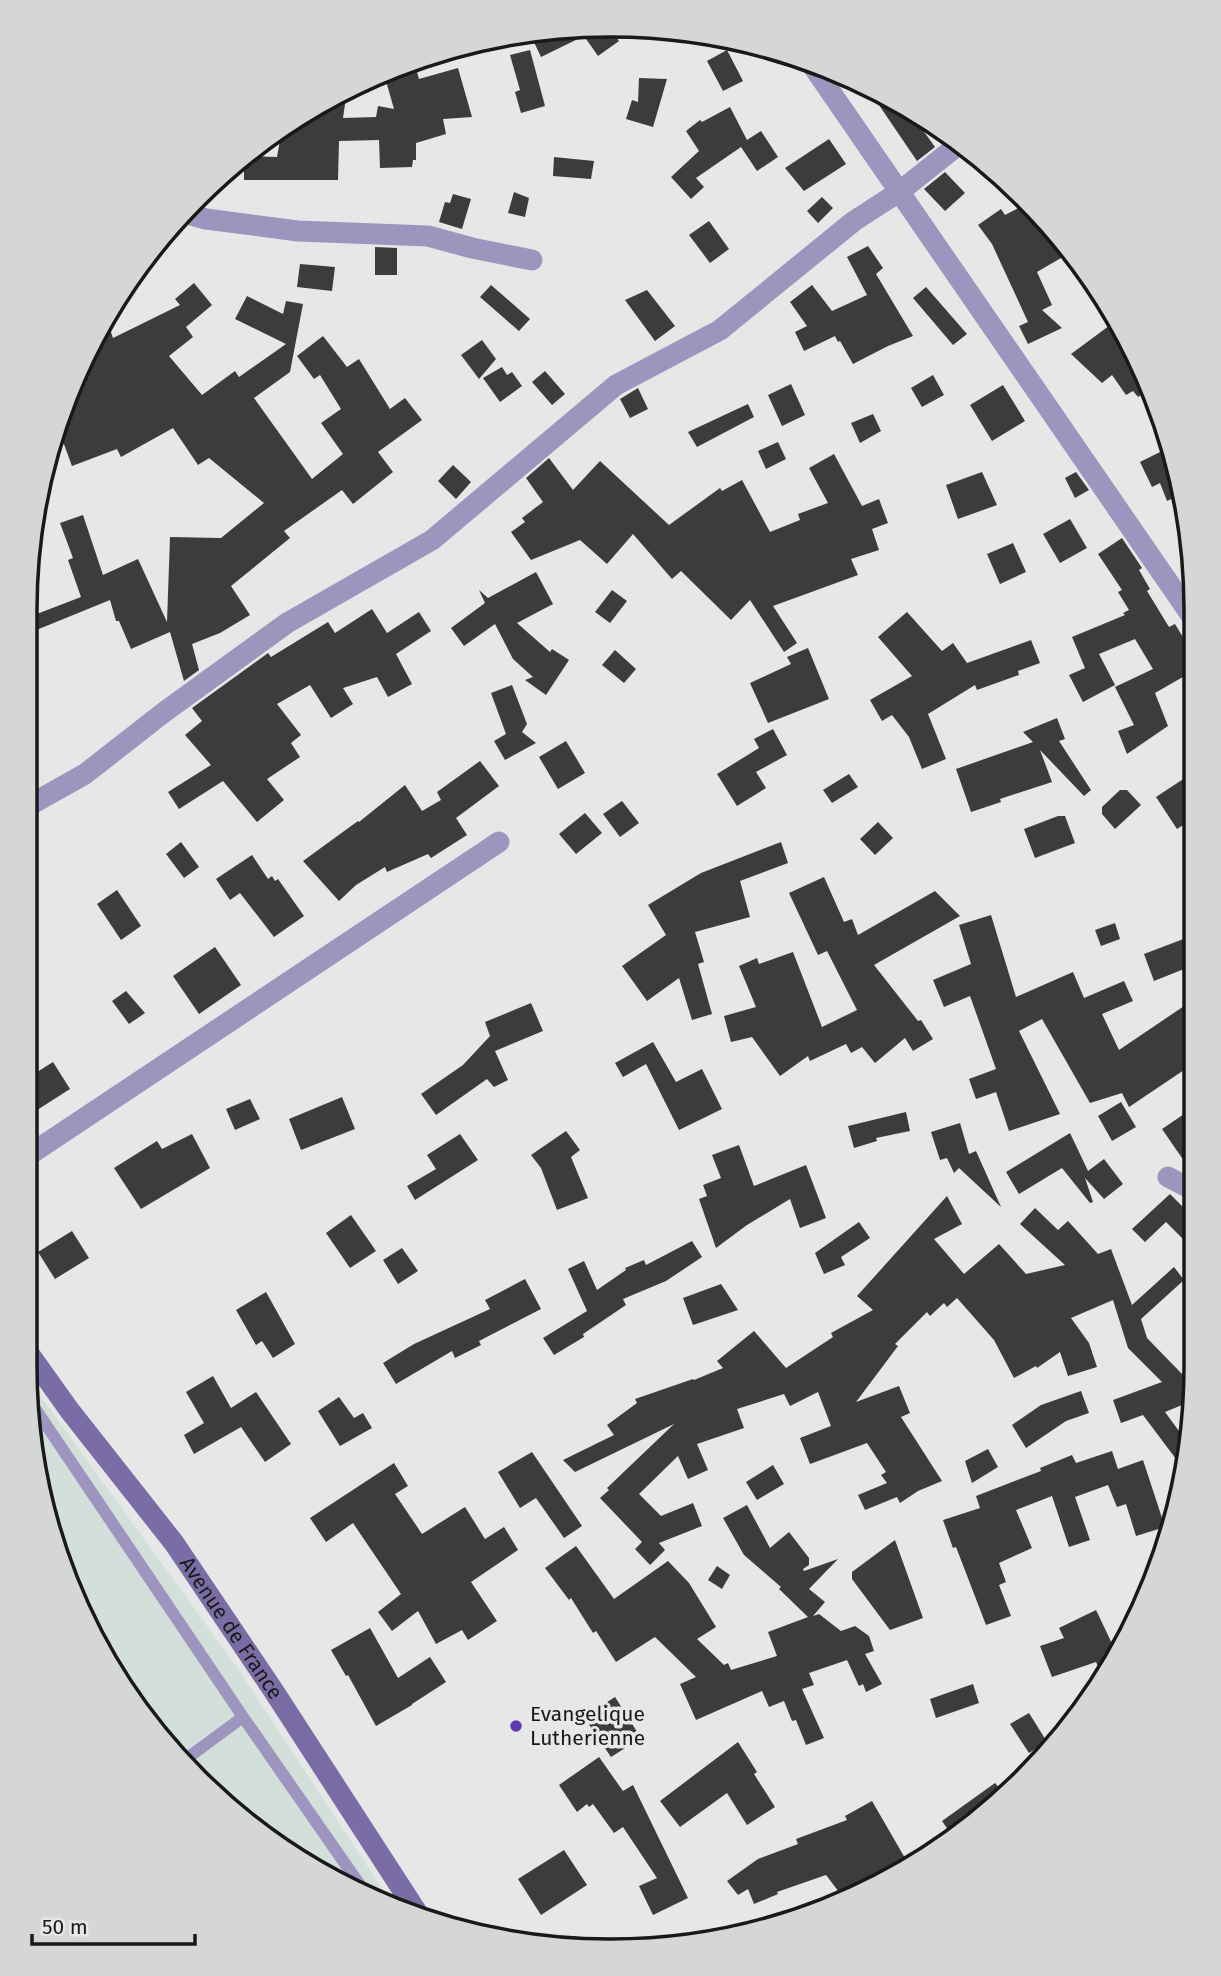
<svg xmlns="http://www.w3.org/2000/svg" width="1221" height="1976" font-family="'Fira Sans',sans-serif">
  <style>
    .built { fill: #d3dfdb }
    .building { fill: #3a3d3c }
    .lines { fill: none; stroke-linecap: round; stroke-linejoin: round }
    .lane { stroke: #9d95bd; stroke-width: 12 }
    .street { stroke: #9d95bd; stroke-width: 21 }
    .secondary { stroke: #7a6da6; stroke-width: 21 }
    .poi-dot { fill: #6139b0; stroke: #e5e8e7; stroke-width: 2.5 }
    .labels { text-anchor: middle; stroke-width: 7; stroke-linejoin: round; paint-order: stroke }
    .street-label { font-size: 21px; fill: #181918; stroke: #e5e8e7 }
    .poi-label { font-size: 21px; fill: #181918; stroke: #e5e8e7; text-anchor: start }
    .rim { fill: none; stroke: #181918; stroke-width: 3.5 }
  </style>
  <rect width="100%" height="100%" fill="#e5e8e7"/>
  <path class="built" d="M26 1376 239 1670 392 1904 254 1831 123 1691 55 1553Z"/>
  <path class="building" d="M603 27H609L619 41 598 56 584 36 541 57 532 38 535 37 531 30 534 29Z
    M530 50 545 106 521 113 515 92 520 90 510 55Z
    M727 50 743 81 723 91 707 61Z
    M458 68 472 117 443 119 446 134 416 143V160H413L412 167 380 168 379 140 339 141 338 180H244V156L277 157 282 129 318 103 347 90 343 118 376 117 378 106 394 109 386 81 417 72 419 79Z
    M639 78 667 79 653 127 626 119 632 100 638 102Z
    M864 83 907 108 935 147 917 161Z
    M730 107 747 140 761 131 778 157 757 171 741 147 696 178 704 187 691 199 671 177 699 151 686 131 700 120 702 122Z
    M829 139 846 164 804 191 785 168Z
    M554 157 594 161 591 179 553 176Z
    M945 172 965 193 945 211 924 189Z
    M514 192 529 198 525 217 508 213Z
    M453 194 471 199 462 229 439 222 445 202 450 203Z
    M822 197 833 208 818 223 807 211Z
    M1026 204 1073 251 1037 272 1052 305 1042 310 1062 328 1028 344 1019 326 1028 322 992 244 978 225 1001 209 1005 215Z
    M709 221 729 249 710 263 689 235Z
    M868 246 883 268 876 274 913 336 888 346 853 364 840 341 838 342 835 336 804 351 795 332 807 326 790 302 812 285 832 311 867 295 847 257Z
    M375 247 397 248V275H375Z
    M300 264 335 267 332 291 297 287Z
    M194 283 212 305 186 327 193 337 169 356 202 395 235 371 239 377 286 344 235 319 247 296 283 314 286 301 303 304 290 372 254 398 312 479 343 454 321 423 341 409 320 375 314 379 297 356 323 336 347 367 359 359 390 409 405 398 422 420 378 452 393 472 353 504 342 490 284 531 290 538 231 586 250 615 220 633 192 644 199 670 184 681 170 632 131 649 119 621H116L110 600 29 633V617L81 597 68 560 73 558 60 523 83 515 103 575 138 559 167 622 170 537 221 538 264 503 209 458 198 465 173 428 121 457 117 449 72 466 58 428 69 386 107 321 113 338 180 305 175 299Z
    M491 285 530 319 519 331 480 297Z
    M926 287 967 334 953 345 913 298Z
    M647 290 675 326 655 341 625 300Z
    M1117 320 1136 351 1150 389 1138 397 1133 391 1126 395 1112 375 1102 383 1071 354Z
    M482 340 496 359 479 379 461 355Z
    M502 367 507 375 512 372 522 386 500 402 483 378Z
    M545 371 565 394 552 405 532 382Z
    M933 375 944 395 922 407 911 388Z
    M791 384 805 415 782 426 768 395Z
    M1003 385 1025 421 992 441 970 405Z
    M638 388 648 409 630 418 620 399Z
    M748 404 754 417 697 447 688 432Z
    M873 414 881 431 860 443 851 423Z
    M778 442 786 459 766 469 758 451Z
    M1170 447 1177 461 1182 494 1167 501 1160 483 1152 487 1140 462Z
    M834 454 862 506 879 499 888 523 872 529 879 550 851 559 858 575 773 606 797 643 784 652 750 600 731 620 681 571 672 579 633 534 607 564 580 540 531 560 511 532 525 522 522 518 543 502 526 478 549 458 573 490 600 461 669 525 720 488 722 491 742 480 770 532 800 520 798 514 828 503 809 468Z
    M453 465 471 482 456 499 438 481Z
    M982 472 997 505 958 519 946 485Z
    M1076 472 1089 490 1075 498 1065 478Z
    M1070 519 1087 548 1060 563 1043 534Z
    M1122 538 1142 568 1139 570 1150 589 1147 591 1169 627 1175 624 1195 657V670L1155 693 1168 726 1127 754 1118 731 1134 725 1115 687 1153 669 1135 639 1099 654 1115 685 1083 702 1069 675 1085 668 1072 637 1125 615 1123 613 1129 610 1118 592 1122 590 1098 554Z
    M1013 543 1026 572 1000 584 987 554Z
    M536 572 553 604 517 623 550 652 552 649 569 660 546 695 525 680 533 677 513 659 495 624 464 646 451 628 485 603 479 590 488 598Z
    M612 590 627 601 610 623 595 612Z
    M372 609 387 633 419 612 431 631 396 654 412 684 388 697 377 677 343 688 353 704 331 718 310 685 277 704 301 735 291 743 300 757 267 779 284 800 257 822 223 781 179 809 168 792 211 765 185 735 202 721 192 708 268 653 271 657 328 622 335 633Z
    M907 612 942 651 953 643 967 663 1031 640 1040 663 1018 671 1019 675 977 690 975 685 928 714 946 759 922 769 909 737 892 715 882 721 870 700 912 676 878 637Z
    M808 648 829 699 768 723 750 683 791 664 787 657Z
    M615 650 636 669 624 683 602 665Z
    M512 685 527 724 522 732 536 743 505 760 494 741 506 734 491 693Z
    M1057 718 1065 739 1059 741 1091 790 1084 796 1040 750 1052 782 1000 799 1001 802 971 812 956 769 1033 742 1023 732Z
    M773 729 787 755 756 772 766 788 737 806 717 774 759 748 754 739Z
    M566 741 585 773 558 789 539 757Z
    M480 761 499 786 456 818 467 835 431 858 428 854 387 872 385 867 356 885 339 901 303 861 358 821 359 822 405 785 422 811 441 800 437 792Z
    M1194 772V818L1177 829 1156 797Z
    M849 774 858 787 832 803 823 790Z
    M1120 790H1127L1141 805 1115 829 1102 814V807Z
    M622 801 639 823 620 837 603 814Z
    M585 813 602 833 576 854 559 834Z
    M1058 816H1065L1075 843 1035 858 1024 829Z
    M878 822 893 838 875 855 860 839Z
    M181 842 199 867 184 878 166 854Z
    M781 842 788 863 740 881 750 917 695 932 704 962 698 964 712 1014 692 1020 679 978 647 1001 622 966 666 935 648 905 701 873Z
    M252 855 268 879 272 876 275 881 278 879 304 916 274 937 240 893 230 900 216 879Z
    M824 877 844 922 852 919 858 935 935 891 960 916 874 965 918 1021 921 1020 933 1039 913 1051 905 1038 875 1063 862 1047 851 1053 846 1044 810 1061 808 1056 780 1076 752 1037 731 1042 724 1016 756 1007 739 966 757 958 759 964 793 952 822 1027 857 1010 827 951 818 955 789 893Z
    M117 890 141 926 121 940 97 904Z
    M991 915 1016 997 1073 972 1084 998 1124 981 1133 1001 1102 1014 1119 1050 1193 1000V1064L1129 1107 1122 1093 1090 1103 1042 1019 1019 1031 1060 1114 1009 1131 996 1092 976 1099 969 1079 996 1069 970 996 944 1007 933 980 971 964 959 925Z
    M1115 923 1120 939 1101 946 1095 930Z
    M1194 935V965L1154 981 1144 954Z
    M215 947 241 985 199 1014 173 976Z
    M126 991 145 1013 129 1024 112 1001Z
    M531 1003 543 1031 495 1051 508 1080 494 1087 487 1079 436 1115 421 1094 463 1065 490 1036 485 1022Z
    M653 1042 676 1082 702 1069 722 1109 679 1130 646 1064 623 1077 615 1063Z
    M53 1062 70 1089 34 1112 26 1100V1079Z
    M342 1097 355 1129 301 1150 289 1119Z
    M250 1099 260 1119 235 1130 226 1109Z
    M1121 1102 1136 1127 1112 1141 1098 1116Z
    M1193 1108V1174L1162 1129Z
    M906 1112 910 1131 876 1138 877 1141 854 1148 848 1126Z
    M960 1123 969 1154 976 1151 1001 1207 959 1168 954 1173 947 1158 940 1160 931 1132Z
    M566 1131 580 1150 571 1157 588 1198 557 1210 541 1168 531 1155Z
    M1070 1133 1088 1171 1104 1159 1123 1184 1104 1199 1085 1178 1093 1202 1090 1203 1062 1168 1019 1194 1006 1172Z
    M192 1134 210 1168 141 1209 114 1168 157 1141 162 1149Z
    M460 1134 478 1160 415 1200 407 1186 436 1169 427 1155Z
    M739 1145 754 1186 806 1165 826 1218 800 1228 790 1199 747 1225 716 1248 699 1199 707 1196 703 1185 721 1178 712 1155Z
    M1170 1194 1192 1216V1248L1166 1222 1145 1242 1132 1229Z
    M947 1196 962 1224 934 1239 964 1274 999 1244 1026 1274 1065 1265 1020 1224 1035 1208 1058 1230 1068 1221 1098 1254 1111 1249 1132 1305 1174 1267 1184 1280 1141 1319 1147 1338 1182 1374 1192 1369V1401L1165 1412 1190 1446V1449L1176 1459 1143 1415 1121 1423 1113 1400 1162 1382 1128 1348 1113 1300 1071 1318 1089 1343 1097 1367 1068 1376 1060 1352 1037 1368 1036 1366 1014 1378 994 1340 957 1298 947 1307 944 1303 930 1316 927 1312 895 1344 898 1346 856 1402 899 1386 910 1413 901 1417 942 1481 918 1491 900 1503 897 1497 865 1510 858 1495 887 1483 881 1475 886 1472 867 1443 810 1464 800 1438 831 1426 818 1392 790 1406 784 1394 737 1409 744 1428 697 1444 708 1470 688 1479 678 1456 639 1494 661 1516 693 1503 702 1526 659 1543 665 1550 650 1565 635 1549 642 1542 600 1498 609 1490 607 1488 674 1424 575 1472 563 1460 614 1435 607 1425 637 1403 635 1399 693 1379 694 1380 723 1368 717 1361 754 1331 786 1368 833 1337 831 1333 873 1310 857 1296Z
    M351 1215 376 1251 350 1268 326 1233Z
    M859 1222 870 1238 841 1257 845 1265 824 1274 815 1253Z
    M72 1231 89 1258 55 1279 38 1252Z
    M692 1241 702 1257 666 1281 623 1299 626 1305 583 1334 584 1337 554 1355 543 1338 587 1311 568 1269 584 1261 597 1290 626 1270 625 1268 644 1260 646 1265Z
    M402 1248 418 1271 398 1284 383 1260Z
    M525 1279 541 1309 479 1341 481 1345 455 1358 452 1351 396 1384 383 1363 414 1344 490 1309 485 1300Z
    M721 1284 738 1310 693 1325 683 1298Z
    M266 1292 295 1344 273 1358 262 1341 256 1345 236 1310Z
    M213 1376 231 1408 256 1392 291 1444 265 1462 241 1427 194 1454 184 1435 204 1423 186 1392Z
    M1081 1391 1089 1413 1066 1421 1026 1448 1012 1425 1041 1405Z
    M339 1397 354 1418 363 1413 372 1428 340 1446 318 1411Z
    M988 1449 998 1467 972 1483 965 1461Z
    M1112 1451 1118 1469 1143 1460 1165 1527 1136 1536 1126 1504 1117 1507 1108 1485 1075 1497 1090 1540 1069 1547 1052 1496 1016 1510 1032 1548 999 1563 1006 1582 999 1585 1011 1616 986 1625 956 1547 953 1548 943 1520 980 1508 976 1496 1041 1471 1040 1468 1072 1455 1076 1463Z
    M532 1452 582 1526 564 1538 536 1498 520 1508 498 1472Z
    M394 1463 408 1486 395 1494 422 1534 465 1507 485 1539 504 1527 518 1550 471 1582 497 1621 468 1640 462 1630 436 1644 418 1611 392 1631 378 1612 401 1594 353 1523 326 1542 310 1518Z
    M773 1465 784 1484 757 1500 746 1482Z
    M747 1505 770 1548 789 1532 809 1558V1565L803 1569 804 1571 838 1559 809 1589 825 1602 813 1616 819 1614 841 1631 855 1626 869 1636 874 1651 865 1654 882 1684 866 1692 863 1684 859 1686 847 1660 809 1673 814 1685 802 1689 824 1738 806 1745 796 1720 792 1721 784 1701 769 1707 762 1691 696 1720 680 1684 696 1677 655 1637 616 1662 596 1631 593 1633 571 1598 569 1600 545 1568 576 1546 614 1599 668 1561 689 1583 716 1627 697 1639 724 1665 728 1663 731 1670 777 1656 768 1632 808 1617 779 1589 781 1587 744 1555 723 1518Z
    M895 1540 923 1618 890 1630 852 1579V1572Z
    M717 1566 730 1575 722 1589 708 1580Z
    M1096 1610 1116 1652 1102 1675 1096 1662 1052 1677 1040 1646 1064 1638 1059 1628Z
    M370 1628 398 1678 430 1657 446 1682 412 1704V1705L376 1726 348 1675 346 1676 331 1650Z
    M973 1684 979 1703 936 1718 930 1699Z
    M615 1697 641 1738 611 1757 584 1717Z
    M1029 1713 1047 1742 1029 1753 1010 1724Z
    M738 1742 757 1772 754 1774 775 1807 747 1825 727 1793 680 1827 660 1801Z
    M599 1757 623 1791 633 1785 688 1898 653 1915 639 1886 657 1878 623 1827 614 1833 593 1804 589 1807 587 1804 577 1812 559 1785Z
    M995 1783 1002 1791 953 1837 942 1821Z
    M872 1801 909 1865 842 1896 826 1875 777 1892 778 1894 754 1904 748 1889 738 1895 727 1881 758 1859 798 1844 796 1839 847 1820 845 1816Z
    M564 1850 587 1885 541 1915 518 1879Z"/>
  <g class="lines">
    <path class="lane" d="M30 1401 243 1717 362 1888
      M186 1759 243 1717"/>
    <path class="street" d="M810 62 1195 621
      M184 213 206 219 298 231 428 236 472 248 532 260
      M28 806 85 774 163 713 287 623 432 540 616 385 720 330 854 221 899 192 962 142
      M26 1157 499 842
      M1168 1177 1193 1190"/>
    <path class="secondary" id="s1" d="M25 1348 70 1411 174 1543 275 1693 422 1920"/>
  </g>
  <circle class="poi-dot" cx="516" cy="1726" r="7"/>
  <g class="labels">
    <g class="street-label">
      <text dy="7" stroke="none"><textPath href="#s1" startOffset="348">Avenue de France</textPath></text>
    </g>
    <g class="poi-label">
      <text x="530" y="1721">Evangelique<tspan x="530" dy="24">Lutherienne</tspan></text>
    </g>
  </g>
  <path d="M0 0H1221V1976H0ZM610 37H611A573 573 0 0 1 1184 610V1366A573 573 0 0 1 611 1939H610A573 573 0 0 1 37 1366V610A573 573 0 0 1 610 37Z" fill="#d5d7d6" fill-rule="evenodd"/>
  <path class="rim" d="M610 37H611A573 573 0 0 1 1184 610V1366A573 573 0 0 1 611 1939H610A573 573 0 0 1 37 1366V610A573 573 0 0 1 610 37Z"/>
  <path d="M32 1934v10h163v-10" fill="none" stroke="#181918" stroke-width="3.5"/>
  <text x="42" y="1934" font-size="21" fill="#181918" stroke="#e5e8e7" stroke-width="5" paint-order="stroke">50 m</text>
</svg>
